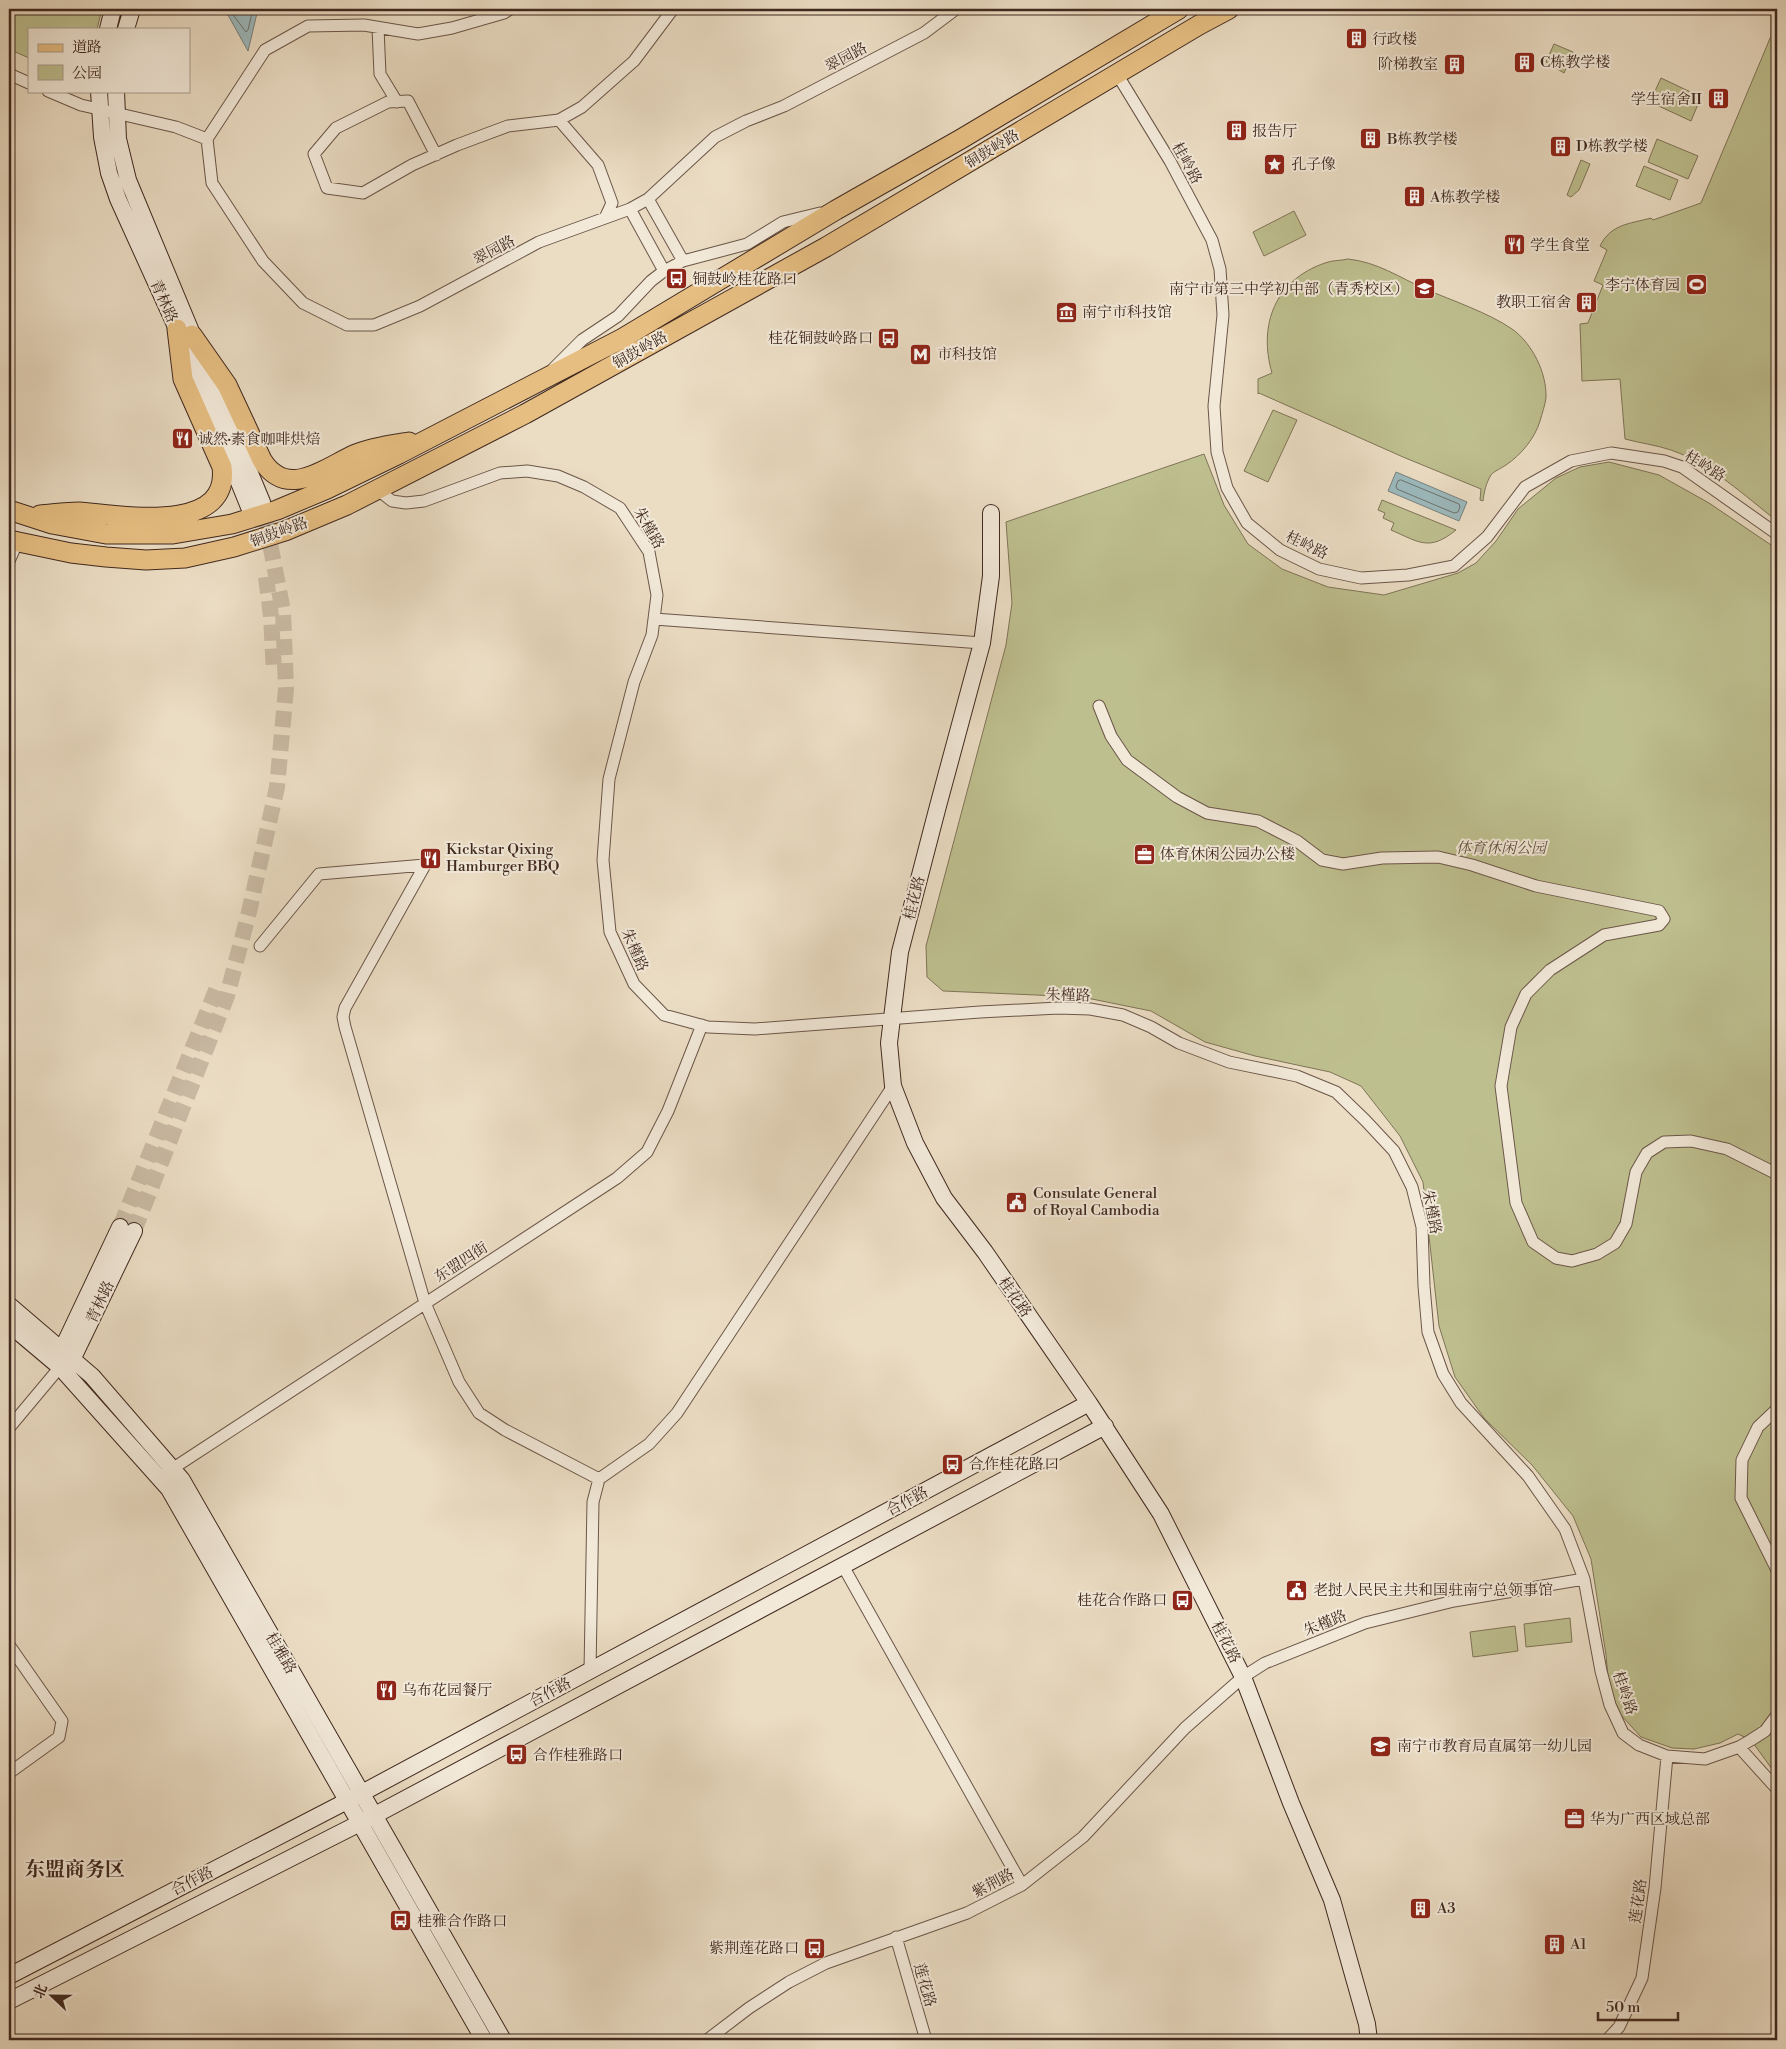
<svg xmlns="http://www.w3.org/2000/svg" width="1786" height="2049" font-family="'Libre Bodoni','Noto Serif SC',serif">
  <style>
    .green { fill: #bebf8f; stroke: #7f7457 }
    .water { fill: #9cbabe; stroke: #77807e }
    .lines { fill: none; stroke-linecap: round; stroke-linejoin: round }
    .shore { stroke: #6e726e; stroke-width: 1 }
    .secondary-tunnel { stroke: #c9b9a3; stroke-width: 16; stroke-dasharray: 16 8; stroke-linecap: butt }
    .street-casing { stroke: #6b5648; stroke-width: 13 }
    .secondary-casing { stroke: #40291f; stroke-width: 18 }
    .primary-casing { stroke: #40291f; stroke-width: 21 }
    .street { stroke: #f2e9d9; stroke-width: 11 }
    .secondary { stroke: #f2e9d9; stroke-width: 16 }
    .primary { stroke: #e6be82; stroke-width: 19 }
    .labels { text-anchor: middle; stroke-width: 4; stroke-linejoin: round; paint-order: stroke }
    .poi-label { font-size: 15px; fill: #40291f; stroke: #f2e9d9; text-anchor: start }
    .street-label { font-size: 15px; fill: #40291f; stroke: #f2e9d9 }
    .park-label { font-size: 15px; font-style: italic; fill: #604e3b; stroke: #f2e9d9 }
    .district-label { font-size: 20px; font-weight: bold; fill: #40291f; stroke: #f2e9d9 }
  </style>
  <rect width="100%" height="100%" fill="#ebddc4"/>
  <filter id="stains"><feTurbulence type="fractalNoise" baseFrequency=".004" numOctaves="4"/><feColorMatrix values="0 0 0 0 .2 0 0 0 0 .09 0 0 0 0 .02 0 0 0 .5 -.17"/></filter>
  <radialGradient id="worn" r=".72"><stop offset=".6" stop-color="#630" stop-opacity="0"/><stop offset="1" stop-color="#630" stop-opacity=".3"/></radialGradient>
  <path class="green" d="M9 9H102L97 29H29V58L9 49Z
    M1771 9H1777V521C1745 496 1711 464 1671 450 1656 445 1640 443 1625 439L1620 379 1582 381 1580 324 1588 323 1603 285 1594 281 1607 250 1600 246C1611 224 1629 224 1651 218L1653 220 1701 203 1771 36Z
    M1554 44 1573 52 1564 73 1546 62Z
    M1661 78 1701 97 1691 121 1650 102Z
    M1657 139 1698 156 1688 179 1648 162Z
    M1581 160 1590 164 1579 190 1571 197 1567 195Z
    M1644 166 1678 180 1670 200 1636 186Z
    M1294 211 1306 235 1264 256 1253 232Z
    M1348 259C1377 262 1399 277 1425 289 1451 300 1489 313 1512 329 1532 343 1547 373 1546 398 1545 405 1542 414 1540 421 1535 438 1521 455 1506 465 1502 468 1494 471 1491 475 1486 483 1484 492 1483 501L1480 500 1481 489 1403 457 1259 393 1258 394V379L1272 373C1258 325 1275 280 1325 263 1332 260 1340 261 1348 259Z
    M1273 410 1297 420 1268 482 1244 471Z
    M1204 454 1224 505 1248 544 1282 569 1328 587 1384 595 1458 573 1476 563 1496 541 1518 509 1556 478 1580 467 1609 462 1659 475 1709 503 1777 549V1776L1751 1740 1738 1734 1720 1743 1694 1749 1672 1748 1641 1737 1620 1714 1609 1688 1606 1655 1591 1559 1573 1516 1532 1465 1484 1418 1455 1377 1439 1326 1423 1182 1400 1136 1361 1086 1330 1072 1255 1056 1205 1042 1151 1011 1082 997 943 991 927 977 926 946 1006 645 1012 603 1006 522Z
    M1382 500 1456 530C1429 552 1419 542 1391 530L1394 523 1383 518 1385 513 1378 510Z
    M1570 1618 1572 1642 1526 1647 1524 1624Z
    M1515 1626 1518 1651 1473 1657 1470 1632Z"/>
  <path class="water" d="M208 9H258L248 51 228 15Z
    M1396 472 1467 502 1459 521 1388 491Z"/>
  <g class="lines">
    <path class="shore" d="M225 9 231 12 246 32 248 30 253 9
      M1401 480 1459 504 1460 507 1458 512 1454 513 1397 489 1396 486 1398 481Z"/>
    <path class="secondary-tunnel" d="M266 577 271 616 274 672
      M120 1227 217 988
      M134 1231 227 996 249 912 277 787 286 689 283 611 262 502"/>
    <defs>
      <path id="street" d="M378 28 380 74 397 102
        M9 74 29 83
        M1117 74 1170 161 1212 240 1220 269 1223 315 1214 406 1217 452 1227 488 1247 523 1280 550 1319 569 1361 578 1408 575 1454 566 1487 537 1525 487 1571 461 1611 453 1664 461 1682 467 1777 534
        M48 91 81 105 176 127 207 139 212 183 263 261 303 303 347 325H374L420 306 539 242 630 209 648 199 715 137 746 121 784 106 924 33 956 9
        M559 120 598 165 612 203 605 218
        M207 139 265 50 308 26 364 25 418 34 452 28 504 13 510 9
        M436 155 408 101 388 102 336 128 314 154 327 188 363 193 412 165 457 145 508 126 559 120 582 107 634 61 673 9
        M648 199 683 261
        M630 209 664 271
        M553 369 582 340 618 316 651 281 664 271 683 261 747 244 783 222 820 213
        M378 490 392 501 406 503 424 501 500 473 527 471 558 476 584 487 620 508 649 552 657 595 652 635 634 682 609 779 603 860 610 932 634 984 664 1015 708 1027 755 1029 980 1012 1058 1008 1090 1009 1123 1015 1151 1027 1179 1043 1229 1062 1297 1076 1336 1092 1365 1120 1394 1151 1412 1187 1422 1227 1424 1286 1428 1332 1443 1374 1461 1403 1528 1476 1565 1529 1584 1579 1454 1601 1365 1623 1265 1663 1243 1677 1185 1728 1083 1837 1022 1885 967 1913 826 1963 789 1982 749 2008 707 2040
        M9 561 17 543
        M654 619 982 643
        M1099 706 1111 736 1127 760 1177 797 1207 813 1258 821 1297 841 1322 860 1343 864 1382 858 1438 857 1472 865 1536 886 1659 911 1664 919 1659 925 1604 935 1550 970 1526 994 1511 1027 1501 1086 1516 1203 1533 1242 1556 1258 1572 1261 1597 1254 1615 1243 1626 1224 1636 1172 1647 1153 1664 1142 1691 1141 1727 1149 1777 1174
        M260 946 319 874 425 865 345 1008 343 1017 345 1027 425 1303 459 1382 479 1413 505 1430 599 1479
        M1777 1409 1758 1427 1742 1460 1741 1498 1777 1570
        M9 1428 60 1367
        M172 1469 617 1178 647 1152 668 1111 702 1025
        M843 1566 1022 1885
        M1584 1579 1601 1671 1610 1705 1623 1733 1639 1745 1667 1756 1705 1759 1739 1747 1751 1740 1765 1731 1777 1715
        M9 1645 62 1721 59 1737 9 1773
        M590 1671 593 1502 599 1479 649 1444 677 1413 893 1086
        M1739 1747 1777 1789
        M896 1937 926 2040
        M1607 2040 1619 2027 1642 1978 1655 1888 1667 1756"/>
      <path id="secondary" d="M108 29 113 9
        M126 29 132 9
        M99 91 102 137 109 173 118 199 177 329 249 507
        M116 91 118 139 128 180 262 502
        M991 513V576L982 643 938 806 900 952 889 1043 893 1086 915 1143 944 1198 985 1252 1089 1403 1161 1514 1243 1677 1291 1803 1332 1900 1367 2024 1369 2040
        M9 1305 92 1376 182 1480 503 2040
        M9 1324 60 1367 169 1489 484 2040
        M58 1358 120 1227
        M69 1366 134 1231
        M9 1976 347 1801 1089 1403
        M9 2001 360 1823 1105 1426"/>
      <path id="primary" d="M192 335 227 385 262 460C287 501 326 467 356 454 373 447 391 445 409 442
        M9 510 52 524 106 534H173L232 524 277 510 327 489 399 454 623 338 836 210 961 139 1179 9
        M40 515C53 514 66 512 79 512 117 515 231 536 222 467L183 379 177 329
        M9 540 71 553 106 557 146 560 185 558 234 547 285 531 347 505 525 414 826 247 1199 25 1229 9"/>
    </defs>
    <use href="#street" class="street-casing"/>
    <use href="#secondary" class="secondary-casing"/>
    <use href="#primary" class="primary-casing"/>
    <use href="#street" class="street"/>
    <use href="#secondary" class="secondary"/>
    <use href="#primary" class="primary"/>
  </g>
  <defs>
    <symbol id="building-square" viewBox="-11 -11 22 22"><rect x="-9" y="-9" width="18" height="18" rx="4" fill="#8f2418" stroke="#f2e9d9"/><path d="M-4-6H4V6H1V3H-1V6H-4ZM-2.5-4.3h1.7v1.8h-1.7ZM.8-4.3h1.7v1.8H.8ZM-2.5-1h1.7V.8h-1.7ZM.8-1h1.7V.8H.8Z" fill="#fff"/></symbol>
    <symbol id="sight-square" viewBox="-11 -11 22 22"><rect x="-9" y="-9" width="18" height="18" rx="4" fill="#8f2418" stroke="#f2e9d9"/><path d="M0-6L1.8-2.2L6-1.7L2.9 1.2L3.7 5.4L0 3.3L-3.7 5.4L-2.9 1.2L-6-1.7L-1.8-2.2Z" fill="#fff"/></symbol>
    <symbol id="restaurant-square" viewBox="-11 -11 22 22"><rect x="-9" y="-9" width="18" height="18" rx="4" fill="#8f2418" stroke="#f2e9d9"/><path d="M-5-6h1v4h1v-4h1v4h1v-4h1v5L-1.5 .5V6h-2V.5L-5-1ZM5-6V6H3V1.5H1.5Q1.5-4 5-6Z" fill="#fff"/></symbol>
    <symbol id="bus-square" viewBox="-11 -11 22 22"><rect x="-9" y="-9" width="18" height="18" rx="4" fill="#8f2418" stroke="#f2e9d9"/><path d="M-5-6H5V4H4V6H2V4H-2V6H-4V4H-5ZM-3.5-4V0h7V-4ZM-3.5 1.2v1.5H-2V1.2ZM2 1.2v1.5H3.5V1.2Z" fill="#fff"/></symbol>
    <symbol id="stadium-square" viewBox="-11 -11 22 22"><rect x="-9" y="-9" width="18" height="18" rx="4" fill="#8f2418" stroke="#f2e9d9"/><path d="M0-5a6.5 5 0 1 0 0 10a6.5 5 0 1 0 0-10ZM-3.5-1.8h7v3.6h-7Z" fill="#fff"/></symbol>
    <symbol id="school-square" viewBox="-11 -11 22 22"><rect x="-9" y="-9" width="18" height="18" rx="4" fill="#8f2418" stroke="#f2e9d9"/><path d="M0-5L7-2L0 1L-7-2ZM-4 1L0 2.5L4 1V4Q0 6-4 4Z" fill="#fff"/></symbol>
    <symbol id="museum-square" viewBox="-11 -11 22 22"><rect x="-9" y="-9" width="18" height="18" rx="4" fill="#8f2418" stroke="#f2e9d9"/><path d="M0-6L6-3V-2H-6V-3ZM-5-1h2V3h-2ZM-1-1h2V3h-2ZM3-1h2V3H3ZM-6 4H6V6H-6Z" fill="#fff"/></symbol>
    <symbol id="metro-square" viewBox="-11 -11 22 22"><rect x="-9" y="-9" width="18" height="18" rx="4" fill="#8f2418" stroke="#f2e9d9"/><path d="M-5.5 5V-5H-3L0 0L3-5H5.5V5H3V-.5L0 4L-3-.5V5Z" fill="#fff"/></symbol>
    <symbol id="office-square" viewBox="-11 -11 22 22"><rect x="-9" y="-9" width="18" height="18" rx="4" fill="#8f2418" stroke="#f2e9d9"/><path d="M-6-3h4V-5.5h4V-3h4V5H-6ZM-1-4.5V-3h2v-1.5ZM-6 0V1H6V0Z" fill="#fff"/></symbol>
    <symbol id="civic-square" viewBox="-11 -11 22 22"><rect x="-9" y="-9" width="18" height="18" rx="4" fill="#8f2418" stroke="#f2e9d9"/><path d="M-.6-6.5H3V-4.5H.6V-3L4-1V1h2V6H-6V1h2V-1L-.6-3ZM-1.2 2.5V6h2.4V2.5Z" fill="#fff"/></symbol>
  </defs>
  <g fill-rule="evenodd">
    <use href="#building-square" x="1344" y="26" width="25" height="25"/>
    <use href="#building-square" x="1512" y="50" width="25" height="25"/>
    <use href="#building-square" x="1442" y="52" width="25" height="25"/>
    <use href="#building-square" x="1706" y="86" width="25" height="25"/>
    <use href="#building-square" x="1224" y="118" width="25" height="25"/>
    <use href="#building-square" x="1358" y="126" width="25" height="25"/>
    <use href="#building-square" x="1548" y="134" width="25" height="25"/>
    <use href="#sight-square" x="1262" y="152" width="25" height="25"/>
    <use href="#building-square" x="1402" y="184" width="25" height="25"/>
    <use href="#restaurant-square" x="1502" y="232" width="25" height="25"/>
    <use href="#bus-square" x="664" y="266" width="25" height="25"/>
    <use href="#stadium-square" x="1684" y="272" width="25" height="25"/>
    <use href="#school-square" x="1412" y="276" width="25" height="25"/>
    <use href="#building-square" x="1574" y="290" width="25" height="25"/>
    <use href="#museum-square" x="1054" y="300" width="25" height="25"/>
    <use href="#bus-square" x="876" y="326" width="25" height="25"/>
    <use href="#metro-square" x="908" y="342" width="25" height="25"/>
    <use href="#restaurant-square" x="170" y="426" width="25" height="25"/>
    <use href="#office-square" x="1132" y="842" width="25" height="25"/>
    <use href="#restaurant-square" x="418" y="846" width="25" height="25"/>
    <use href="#civic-square" x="1004" y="1190" width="25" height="25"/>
    <use href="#bus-square" x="940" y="1452" width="25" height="25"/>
    <use href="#civic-square" x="1284" y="1578" width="25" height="25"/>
    <use href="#bus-square" x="1170" y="1588" width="25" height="25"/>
    <use href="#restaurant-square" x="374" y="1678" width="25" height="25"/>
    <use href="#school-square" x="1368" y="1734" width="25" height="25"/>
    <use href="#bus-square" x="504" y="1742" width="25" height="25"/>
    <use href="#office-square" x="1562" y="1806" width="25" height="25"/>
    <use href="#building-square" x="1408" y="1896" width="25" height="25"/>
    <use href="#bus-square" x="388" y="1908" width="25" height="25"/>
    <use href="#building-square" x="1542" y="1932" width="25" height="25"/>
    <use href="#bus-square" x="802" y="1936" width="25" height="25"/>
  </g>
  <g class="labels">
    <g class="poi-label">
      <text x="1372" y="44">行政楼</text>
      <text x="1540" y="67">C栋教学楼</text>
      <text x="1438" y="69" text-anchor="end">阶梯教室</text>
      <text x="1702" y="104" text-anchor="end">学生宿舍II</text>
      <text x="1252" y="136">报告厅</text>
      <text x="1387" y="144">B栋教学楼</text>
      <text x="1576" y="151">D栋教学楼</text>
      <text x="1291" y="169">孔子像</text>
      <text x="1430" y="202">A栋教学楼</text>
      <text x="1530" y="250">学生食堂</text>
      <text x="692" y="284">铜鼓岭桂花路口</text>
      <text x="1680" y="290" text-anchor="end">李宁体育园</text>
      <text x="1409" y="294" text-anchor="end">南宁市第三中学初中部（青秀校区）</text>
      <text x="1571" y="307" text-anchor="end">教职工宿舍</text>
      <text x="1082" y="317">南宁市科技馆</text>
      <text x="873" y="343" text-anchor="end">桂花铜鼓岭路口</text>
      <text x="937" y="359">市科技馆</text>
      <text x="198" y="444">诚然·素食咖啡烘焙</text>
      <text x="446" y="854">Kickstar Qixing<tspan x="446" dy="17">Hamburger BBQ</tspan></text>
      <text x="1160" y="859">体育休闲公园办公楼</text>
      <text x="1033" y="1198">Consulate General<tspan x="1033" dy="17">of Royal Cambodia</tspan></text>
      <text x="969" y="1469">合作桂花路口</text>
      <text x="1313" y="1595">老挝人民民主共和国驻南宁总领事馆</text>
      <text x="1167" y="1605" text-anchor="end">桂花合作路口</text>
      <text x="402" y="1695">乌布花园餐厅</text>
      <text x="1397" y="1751">南宁市教育局直属第一幼儿园</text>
      <text x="533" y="1760">合作桂雅路口</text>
      <text x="1590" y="1824">华为广西区域总部</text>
      <text x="1437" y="1913">A3</text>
      <text x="417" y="1926">桂雅合作路口</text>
      <text x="1570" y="1949">A1</text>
      <text x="799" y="1953" text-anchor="end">紫荆莲花路口</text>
    </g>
    <g class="street-label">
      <text transform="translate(846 57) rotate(-28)" y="5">翠园路</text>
      <text transform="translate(992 149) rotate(-31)" y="5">铜鼓岭路</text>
      <text transform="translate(1187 163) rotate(61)" y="5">桂岭路</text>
      <text transform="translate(494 250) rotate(-28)" y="5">翠园路</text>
      <text transform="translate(164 301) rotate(66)" y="5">青林路</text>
      <text transform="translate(640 350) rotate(-29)" y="5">铜鼓岭路</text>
      <text transform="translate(1705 466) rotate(31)" y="5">桂岭路</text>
      <text transform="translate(649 528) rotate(60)" y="5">朱槿路</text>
      <text transform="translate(279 532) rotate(-20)" y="5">铜鼓岭路</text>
      <text transform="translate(1307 545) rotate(26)" y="5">桂岭路</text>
      <text transform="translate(914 898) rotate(-76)" y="5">桂花路</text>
      <text transform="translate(635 950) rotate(67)" y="5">朱槿路</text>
      <text transform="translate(1068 995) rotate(1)" y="5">朱槿路</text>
      <text transform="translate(1432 1212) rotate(79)" y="5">朱槿路</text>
      <text transform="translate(461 1262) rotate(-33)" y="5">东盟四街</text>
      <text transform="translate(1015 1297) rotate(55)" y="5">桂花路</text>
      <text transform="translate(100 1302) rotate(-65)" y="5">青林路</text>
      <text transform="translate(907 1501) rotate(-28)" y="5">合作路</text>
      <text transform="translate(1325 1623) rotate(-22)" y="5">朱槿路</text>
      <text transform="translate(1226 1642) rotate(63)" y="5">桂花路</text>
      <text transform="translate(281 1653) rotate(60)" y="5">桂雅路</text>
      <text transform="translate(550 1692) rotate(-28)" y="5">合作路</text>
      <text transform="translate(1625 1693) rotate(71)" y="5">桂岭路</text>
      <text transform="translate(192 1881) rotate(-27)" y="5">合作路</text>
      <text transform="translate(993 1883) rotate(-28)" y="5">紫荆路</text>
      <text transform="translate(1638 1901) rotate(-82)" y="5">莲花路</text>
      <text transform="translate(925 1985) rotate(74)" y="5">莲花路</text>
    </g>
    <g class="park-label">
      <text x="1501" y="853">体育休闲公园</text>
    </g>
    <g class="district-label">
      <text x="75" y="1876">东盟商务区</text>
    </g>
  </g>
  <rect width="1786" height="2049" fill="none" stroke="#ebddc4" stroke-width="30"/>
  <rect x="10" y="10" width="1766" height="2029" fill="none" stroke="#40291f" stroke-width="2.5"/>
  <rect x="15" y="15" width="1756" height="2019" fill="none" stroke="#40291f"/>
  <rect x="28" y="28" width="162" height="65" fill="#f2e9d9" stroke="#ab9c8f"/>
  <rect x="38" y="44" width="25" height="8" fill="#e6be82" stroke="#ab9c8f"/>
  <text x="72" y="52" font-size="15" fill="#40291f">道路</text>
  <rect x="38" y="65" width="25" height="15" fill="#bebf8f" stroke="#ab9c8f"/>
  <text x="72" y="78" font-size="15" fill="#40291f">公园</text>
  <g transform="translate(52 1996) rotate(292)" stroke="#f2e9d9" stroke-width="4" paint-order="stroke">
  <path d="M0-4L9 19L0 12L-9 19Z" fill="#40291f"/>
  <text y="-8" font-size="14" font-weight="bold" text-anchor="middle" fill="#40291f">北</text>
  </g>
  <path d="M1598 2012v8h80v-8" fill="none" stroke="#40291f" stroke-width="2.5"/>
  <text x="1606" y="2012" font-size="15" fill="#40291f" stroke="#f2e9d9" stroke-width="4" paint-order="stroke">50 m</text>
  <rect width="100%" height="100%" filter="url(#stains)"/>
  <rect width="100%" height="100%" fill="url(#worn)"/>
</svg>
